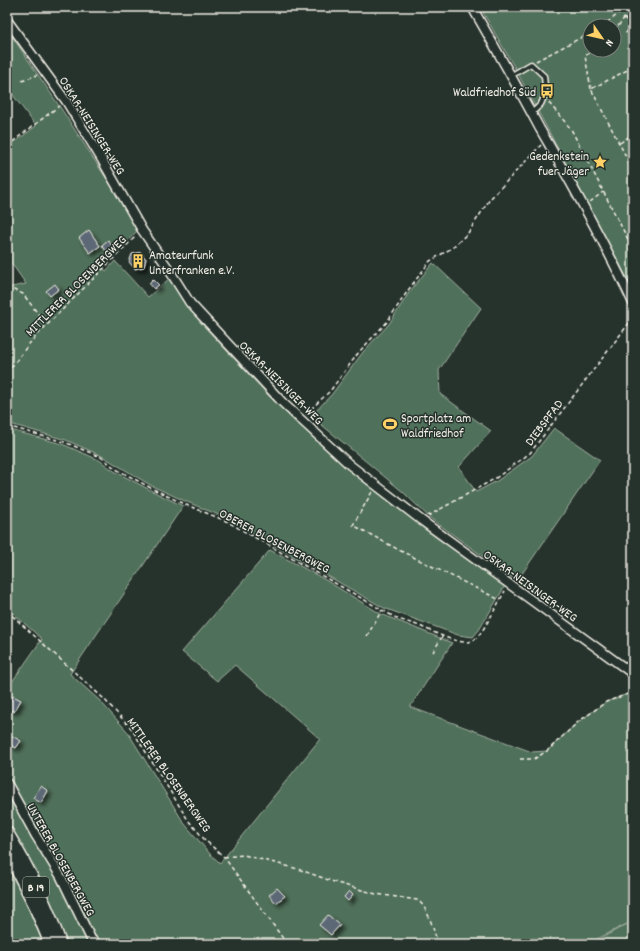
<svg xmlns="http://www.w3.org/2000/svg" width="640" height="951" font-family="Dekko,sans-serif">
  <style>
    .green { fill: #50705a; stroke: #a2b0a1; fill-rule: evenodd }
    .building { fill: #5d6876; stroke: #f4f1e8; filter: url(#shadow) }
    .lines { fill: none; stroke-linecap: round; stroke-linejoin: round }
    .lane-casing { stroke: #f4f1e8; stroke-width: 7 }
    .street-casing { stroke: #f4f1e8; stroke-width: 11 }
    .primary-casing { stroke: #f4f1e8; stroke-width: 15 }
    .path { stroke: #f4f1e8; stroke-width: 1.5; stroke-dasharray: 4 3; stroke-linecap: butt }
    .lane { stroke: #26332d; stroke-width: 4 }
    .street { stroke: #26332d; stroke-width: 8 }
    .primary { stroke: #26332d; stroke-width: 12 }
    .labels { text-anchor: middle; stroke-width: 3; stroke-linejoin: round; paint-order: stroke }
    .shield { fill: #26332d; stroke: #b6b8b0; stroke-width: 1 }
    .shield-label { font-size: 12px; font-weight: bold; fill: #f4f1e8 }
    .poi-label { font-size: 13px; fill: #f4f1e8; stroke: #26332d; text-anchor: end }
    .street-label { font-size: 13px; fill: #f4f1e8; stroke: #26332d }
  </style>
  <defs>
    <filter id="shadow"><feDropShadow dx="3.5" dy="3.5" stdDeviation="2" flood-color="#0009"/></filter>
  </defs>
  <rect width="100%" height="100%" fill="#26332d"/>
  <filter id="ink" filterUnits="userSpaceOnUse"><feTurbulence type="fractalNoise" baseFrequency=".025" numOctaves="2"/><feDisplacementMap in="SourceGraphic" scale="8" xChannelSelector="R" yChannelSelector="G"/><feConvolveMatrix kernelMatrix="1 2 1 2 8 2 1 2 1" color-interpolation-filters="sRGB"/></filter>
  <g filter="url(#ink)">
    <path class="green" d="M480 7H633V289L516 70ZM590 26H614V50H590Z
      M9 32 62 110 139 229 102 267 106 271 115 261 148 297 170 278 201 323 268 395 297 424 299 421 505 586 479 630 473 637 458 635 384 608 226 518 185 501 152 486 102 456 66 440 7 423V288L26 284 7 257V148L36 126 7 87V34Z
      M433 263 481 308 439 370 440 394 491 431 459 467 476 492 497 481 532 456 554 428 600 460 517 581 430 518 403 492 311 416 332 394 363 352 389 324 410 291Z
      M7 429 62 444 99 460 114 471 150 490 183 506 70 674 100 701 127 731 184 823 210 854 220 863 320 739 235 665 217 681 182 652 270 550 322 578 381 614 452 643 410 707 532 752 547 751 578 722 606 702 633 692V944H591L627 924 587 944H7V784L92 942 97 939 30 815 7 776V689L42 639 7 608Z"/>
    <path class="building" d="M89 230 100 246 90 253 79 238Z
      M108 240 112 246 106 251 102 245Z
      M141 252 146 259 144 267 135 269 129 262 132 254Z
      M153 279 159 285 154 289 149 283Z
      M55 284 59 289 50 296 46 291Z
      M13 696 21 700 14 712 7 708Z
      M12 736 21 741 16 748 8 744Z
      M41 786 48 791 41 803 33 798Z
      M277 888 285 896 276 903 269 895Z
      M349 891 353 895 348 901 344 897Z
      M328 915 340 925 331 935 319 925Z"/>
    <g class="lines">
      <defs>
        <path id="lane" d="M512 75 531 64 544 76 545 86 544 97 541 104 532 113"/>
        <path id="street" d="M472 7C495 47 518 88 540 129 573 186 605 243 633 303
          M7 20 66 101 102 160 142 230 166 265 190 303 283 403 350 465 421 520 633 674
          M7 783 36 836 61 877 91 939 97 944"/>
        <path id="primary" d="M7 833C28 868 47 905 60 944
          M7 850 32 899 51 944"/>
      </defs>
      <use href="#lane" class="lane-casing"/>
      <use href="#street" class="street-casing"/>
      <use href="#primary" class="primary-casing"/>
      <path class="path" d="M622 11 624 18 633 25
        M633 25 626 33 633 43
        M601 26 612 19 626 7
        M614 32 624 18
        M536 61 590 33
        M633 67 591 89 633 170
        M22 81 37 75
        M591 89 585 56 592 51 602 50
        M549 103 571 129 633 249
        M620 143 633 134
        M7 146 59 106
        M590 202 603 192
        M7 287 23 294 42 319 45 327
        M7 373 29 344 45 327 136 236
        M307 415 311 409 330 391 359 352 387 322 409 289 430 261 452 248 468 233 490 199 541 145
        M7 426 64 442 101 457 116 469 151 488 184 504 226 521 398 619C407 622 416 624 424 628 437 633 461 647 474 640 483 634 499 601 505 591
        M372 492 353 525 399 550 500 600
        M428 516 496 478 530 453 633 318
        M7 611 103 698 131 728 188 820 205 840 224 857 287 944
        M367 636 382 610
        M433 652 443 635
        M520 759H534L547 751 578 722 606 702 633 692
        M224 857 244 855 298 869 337 883 376 894 417 900C428 906 434 932 438 944"/>
      <use href="#lane" class="lane"/>
      <use href="#street" class="street"/>
      <use href="#primary" class="primary"/>
    </g>
  </g>
  <defs>
    <symbol id="bus-bare" viewBox="-9 -9 18 18"><path d="M-5-6H5V4H4V6H2V4H-2V6H-4V4H-5ZM-3.5-4V0h7V-4ZM-3.5 1.2v1.5H-2V1.2ZM2 1.2v1.5H3.5V1.2Z" fill="#ffd166" stroke="#26332d" stroke-width="2.5" paint-order="stroke"/></symbol>
    <symbol id="sight-bare" viewBox="-9 -9 18 18"><path d="M0-6L1.8-2.2L6-1.7L2.9 1.2L3.7 5.4L0 3.3L-3.7 5.4L-2.9 1.2L-6-1.7L-1.8-2.2Z" fill="#ffd166" stroke="#26332d" stroke-width="2.5" paint-order="stroke"/></symbol>
    <symbol id="building-bare" viewBox="-9 -9 18 18"><path d="M-4-6H4V6H1V3H-1V6H-4ZM-2.5-4.3h1.7v1.8h-1.7ZM.8-4.3h1.7v1.8H.8ZM-2.5-1h1.7V.8h-1.7ZM.8-1h1.7V.8H.8Z" fill="#ffd166" stroke="#26332d" stroke-width="2.5" paint-order="stroke"/></symbol>
    <symbol id="stadium-bare" viewBox="-9 -9 18 18"><path d="M0-5a6.5 5 0 1 0 0 10a6.5 5 0 1 0 0-10ZM-3.5-1.8h7v3.6h-7Z" fill="#ffd166" stroke="#26332d" stroke-width="2.5" paint-order="stroke"/></symbol>
  </defs>
  <g fill-rule="evenodd">
    <use href="#bus-bare" x="537" y="81" width="20" height="20"/>
    <use href="#sight-bare" x="590" y="152" width="20" height="20"/>
    <use href="#building-bare" x="128" y="251" width="20" height="20"/>
    <use href="#stadium-bare" x="380" y="414" width="20" height="20"/>
  </g>
  <g class="labels">
    <rect class="shield" x="23" y="877" width="26" height="20" rx="3"/>
    <g class="shield-label">
      <text x="36" y="891">B 19</text>
    </g>
    <g class="poi-label">
      <text x="536" y="96">Waldfriedhof Süd</text>
      <text x="589" y="160">Gedenkstein<tspan x="589" dy="15">fuer Jäger</tspan></text>
      <text x="149" y="259" text-anchor="start">Amateurfunk<tspan x="149" dy="15">Unterfranken e.V.</tspan></text>
      <text x="401" y="422" text-anchor="start">Sportplatz am<tspan x="401" dy="15">Waldfriedhof</tspan></text>
    </g>
    <g class="street-label">
      <text transform="translate(93 125) rotate(58)" y="5">OSKAR-NEISINGER-WEG</text>
      <text transform="translate(75 285) rotate(-45)" y="5">MITTLERER BLOSENBERGWEG</text>
      <text transform="translate(282 382) rotate(45)" y="5">OSKAR-NEISINGER-WEG</text>
      <text transform="translate(543 422) rotate(-53)" y="5">DIEBSPFAD</text>
      <text transform="translate(275 540) rotate(28)" y="5">OBERER BLOSENBERGWEG</text>
      <text transform="translate(531 585) rotate(36)" y="5">OSKAR-NEISINGER-WEG</text>
      <text transform="translate(170 774) rotate(55)" y="5">MITTLERER BLOSENBERGWEG</text>
      <text transform="translate(62 859) rotate(61)" y="5">UNTERER BLOSENBERGWEG</text>
    </g>
  </g>
  <rect width="640" height="951" fill="none" stroke="#26332d" stroke-width="24"/>
  <rect x="12" y="12" width="616" height="927" fill="none" stroke="#f4f1e8" stroke-width="1.5" filter="url(#ink)"/>
  <g transform="translate(602 38) rotate(124)"><circle r="19" fill="#26332d" stroke="#787f78"/>
  <path d="M0-3L7 15L0 10L-7 15Z" fill="#ffd166"/>
  <text y="-6" font-size="11" font-weight="bold" text-anchor="middle" fill="#f4f1e8">N</text>
  </g>
</svg>
